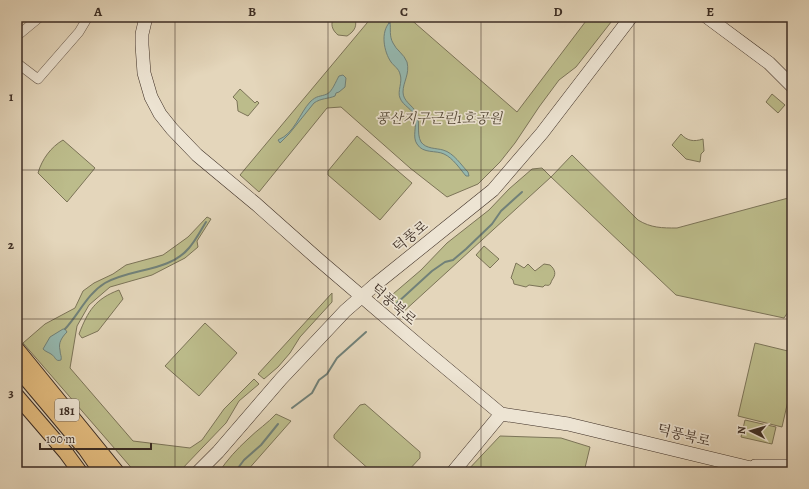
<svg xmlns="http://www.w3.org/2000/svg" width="809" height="489" font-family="Alegreya,'Noto Serif KR',serif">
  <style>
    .green { fill: #bcbc8b; stroke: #7c7458 }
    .water { fill: #95b9b1; stroke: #718179 }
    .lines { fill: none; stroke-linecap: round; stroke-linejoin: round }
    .stream { stroke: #718179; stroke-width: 2 }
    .street-casing { stroke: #66574a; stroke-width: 10 }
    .secondary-casing { stroke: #3c2d24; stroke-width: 14 }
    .primary-casing { stroke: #3c2d24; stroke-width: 16 }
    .street { stroke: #ede4d3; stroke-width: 9 }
    .secondary { stroke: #ede4d3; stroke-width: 13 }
    .primary { stroke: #e2bb7e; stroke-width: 14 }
    .grid { fill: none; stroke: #3c2d24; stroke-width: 1; stroke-opacity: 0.55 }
    .labels { text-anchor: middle; stroke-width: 3.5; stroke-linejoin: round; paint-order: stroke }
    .shield { fill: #ede4d3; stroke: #716458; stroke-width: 1 }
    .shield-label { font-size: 13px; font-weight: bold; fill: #3c2d24 }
    .park-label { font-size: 14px; font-style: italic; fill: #564a39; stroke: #ede4d3 }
    .street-label { font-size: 14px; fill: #3c2d24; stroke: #ede4d3 }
    .neatline { fill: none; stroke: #3c2d24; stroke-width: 1.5 }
    .grid-label { font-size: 13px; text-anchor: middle; font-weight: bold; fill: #3c2d24 }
  </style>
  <rect width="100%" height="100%" fill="#e4d6bb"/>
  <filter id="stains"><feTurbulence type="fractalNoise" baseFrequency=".005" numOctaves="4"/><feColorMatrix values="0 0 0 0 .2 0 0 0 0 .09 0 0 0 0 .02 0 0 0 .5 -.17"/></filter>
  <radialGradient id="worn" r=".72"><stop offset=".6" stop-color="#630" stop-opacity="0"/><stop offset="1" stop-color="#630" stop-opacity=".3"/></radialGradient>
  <path class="green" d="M334 17H354C358 25 355 31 347 36L338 35C332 30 330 24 334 17Z
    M372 17H408L517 112 589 17H615L576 67 559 80 539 107 515 143 500 162 478 184 447 197 410 168 341 107 327 108 259 192 240 175Z
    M240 89 255 103 257 101 259 103 248 116 238 111 237 101 233 97Z
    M772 94 785 105 778 113 766 102Z
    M681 134C687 141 694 142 703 139L704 151 701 154 700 162 686 159 672 145Z
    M357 136 412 183 380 220 328 175V171Z
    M63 140 95 168 67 202 38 173C42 159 51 147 63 140Z
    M572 155 638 220C651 228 662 228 677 228L792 197V306L784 318 676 295 551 177 402 313C395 307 392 304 393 294L421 270 447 243 489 210 509 189 532 169 542 168 551 177Z
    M207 217 211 219 197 241 198 247 185 258 152 275 110 287 89 305 77 326 70 368 133 441 190 448 202 440 224 409 254 379 259 384 239 401 226 423 179 472H135L23 343 45 324 75 308 83 291 94 283 113 274 126 265 163 255 188 237Z
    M484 246 499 259 490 268 476 255Z
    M516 263 524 268 528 264 535 271 544 264 550 265C556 270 556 275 552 280 550 285 550 286 545 285L543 287 529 285 526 287 514 284 513 280 511 278Z
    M119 290 123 299 98 331 82 338 79 334C88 311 95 299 119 290Z
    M332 293V302L300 337 290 353 278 367 264 379 258 374Z
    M205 323 237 353 199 396 165 366Z
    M755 343 792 352V383L782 427 738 416Z
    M365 404 420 452V458L407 472H372L334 438V435L360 405Z
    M276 414 291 421 246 472H219C227 460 237 449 248 439 257 430 268 423 276 414Z
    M745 420 776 427 772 444 741 437Z
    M500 436 561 438 590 447 584 472H466Z"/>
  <path class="water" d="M390 22C391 29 389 36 393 43 396 50 404 54 407 62 410 74 403 82 403 92 403 101 412 105 416 112 421 121 416 133 421 142 426 149 436 148 443 150 454 153 461 165 468 172L469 176H466C460 169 453 158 444 154 436 150 423 154 417 144 412 137 417 126 415 117 413 109 403 106 400 98 397 91 403 82 400 74 399 69 394 66 391 62 384 52 380 32 390 22Z
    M343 75 346 78 345 87 339 92 336 93 335 96C328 99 321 98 314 103L289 134 280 143 278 140C295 133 299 114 310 102 317 95 320 97 327 94 332 92 336 81 339 76Z
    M63 329H65L67 332C62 337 58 343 60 350 60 355 62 356 61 360 55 362 56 357 51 354 48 352 46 352 43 349L50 337Z"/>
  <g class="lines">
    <path class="stream" d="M389 23 392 17
      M397 303 432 271 445 262 453 260 466 249 492 224 501 211 522 192
      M65 329C79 314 87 294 105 283 131 268 169 272 189 248 196 240 201 230 206 222
      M292 408 312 393 319 380 327 374 337 358 366 332
      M235 472 244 460 261 445 278 424"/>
    <defs>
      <path id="street" d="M17 36 40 17
        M17 63 38 79 79 32 88 17"/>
      <path id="secondary" d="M146 17 142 34V45L144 73 151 97 160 114 172 129 197 155 256 204 319 260 422 348 501 414 568 424 767 472
        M707 17 769 63 792 86
        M755 466H791
        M198 472 218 452 281 379 345 311 376 284 493 190 542 133 631 17
        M453 472 501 414"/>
      <path id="primary" d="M17 349 117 472
        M17 368 85 449 101 472
        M17 396 66 453 80 472"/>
    </defs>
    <use href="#street" class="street-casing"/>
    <use href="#secondary" class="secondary-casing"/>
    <use href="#primary" class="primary-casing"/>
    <use href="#street" class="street"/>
    <use href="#secondary" class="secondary"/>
    <use href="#primary" class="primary"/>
  </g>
  <path class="grid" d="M175 17V472M328 17V472M481 17V472M634 17V472M17 170H792M17 319H792"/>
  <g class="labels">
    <rect class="shield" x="55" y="399" width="24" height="22" rx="3"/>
    <g class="shield-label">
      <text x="67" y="415">181</text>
    </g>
    <g class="park-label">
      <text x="439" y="123">풍산지구근린1호공원</text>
    </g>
    <g class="street-label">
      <text transform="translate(410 236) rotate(-39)" y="5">덕풍로</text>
      <text transform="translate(394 304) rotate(41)" y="5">덕풍북로</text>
      <text transform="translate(684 435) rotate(14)" y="5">덕풍북로</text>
    </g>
  </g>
  <rect width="809" height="489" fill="none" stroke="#e4d6bb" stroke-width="44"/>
  <g transform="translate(751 431) rotate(275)" stroke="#ede4d3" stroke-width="3" paint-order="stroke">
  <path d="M0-3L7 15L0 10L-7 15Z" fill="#3c2d24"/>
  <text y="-6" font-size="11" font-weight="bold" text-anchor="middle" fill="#3c2d24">N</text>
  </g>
  <path d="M40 443v6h111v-6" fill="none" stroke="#3c2d24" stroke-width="2"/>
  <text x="46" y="443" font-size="12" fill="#3c2d24" stroke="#ede4d3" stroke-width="3" paint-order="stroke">100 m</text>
  <rect x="22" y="22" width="765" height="445" class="neatline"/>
  <g class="grid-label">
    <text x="98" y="16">A</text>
    <text x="252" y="16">B</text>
    <text x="404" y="16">C</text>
    <text x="558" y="16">D</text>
    <text x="710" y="16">E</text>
    <text x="11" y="101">1</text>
    <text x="11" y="249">2</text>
    <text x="11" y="397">3</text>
  </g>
  <rect width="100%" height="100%" filter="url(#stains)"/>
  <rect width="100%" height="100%" fill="url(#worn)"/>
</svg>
